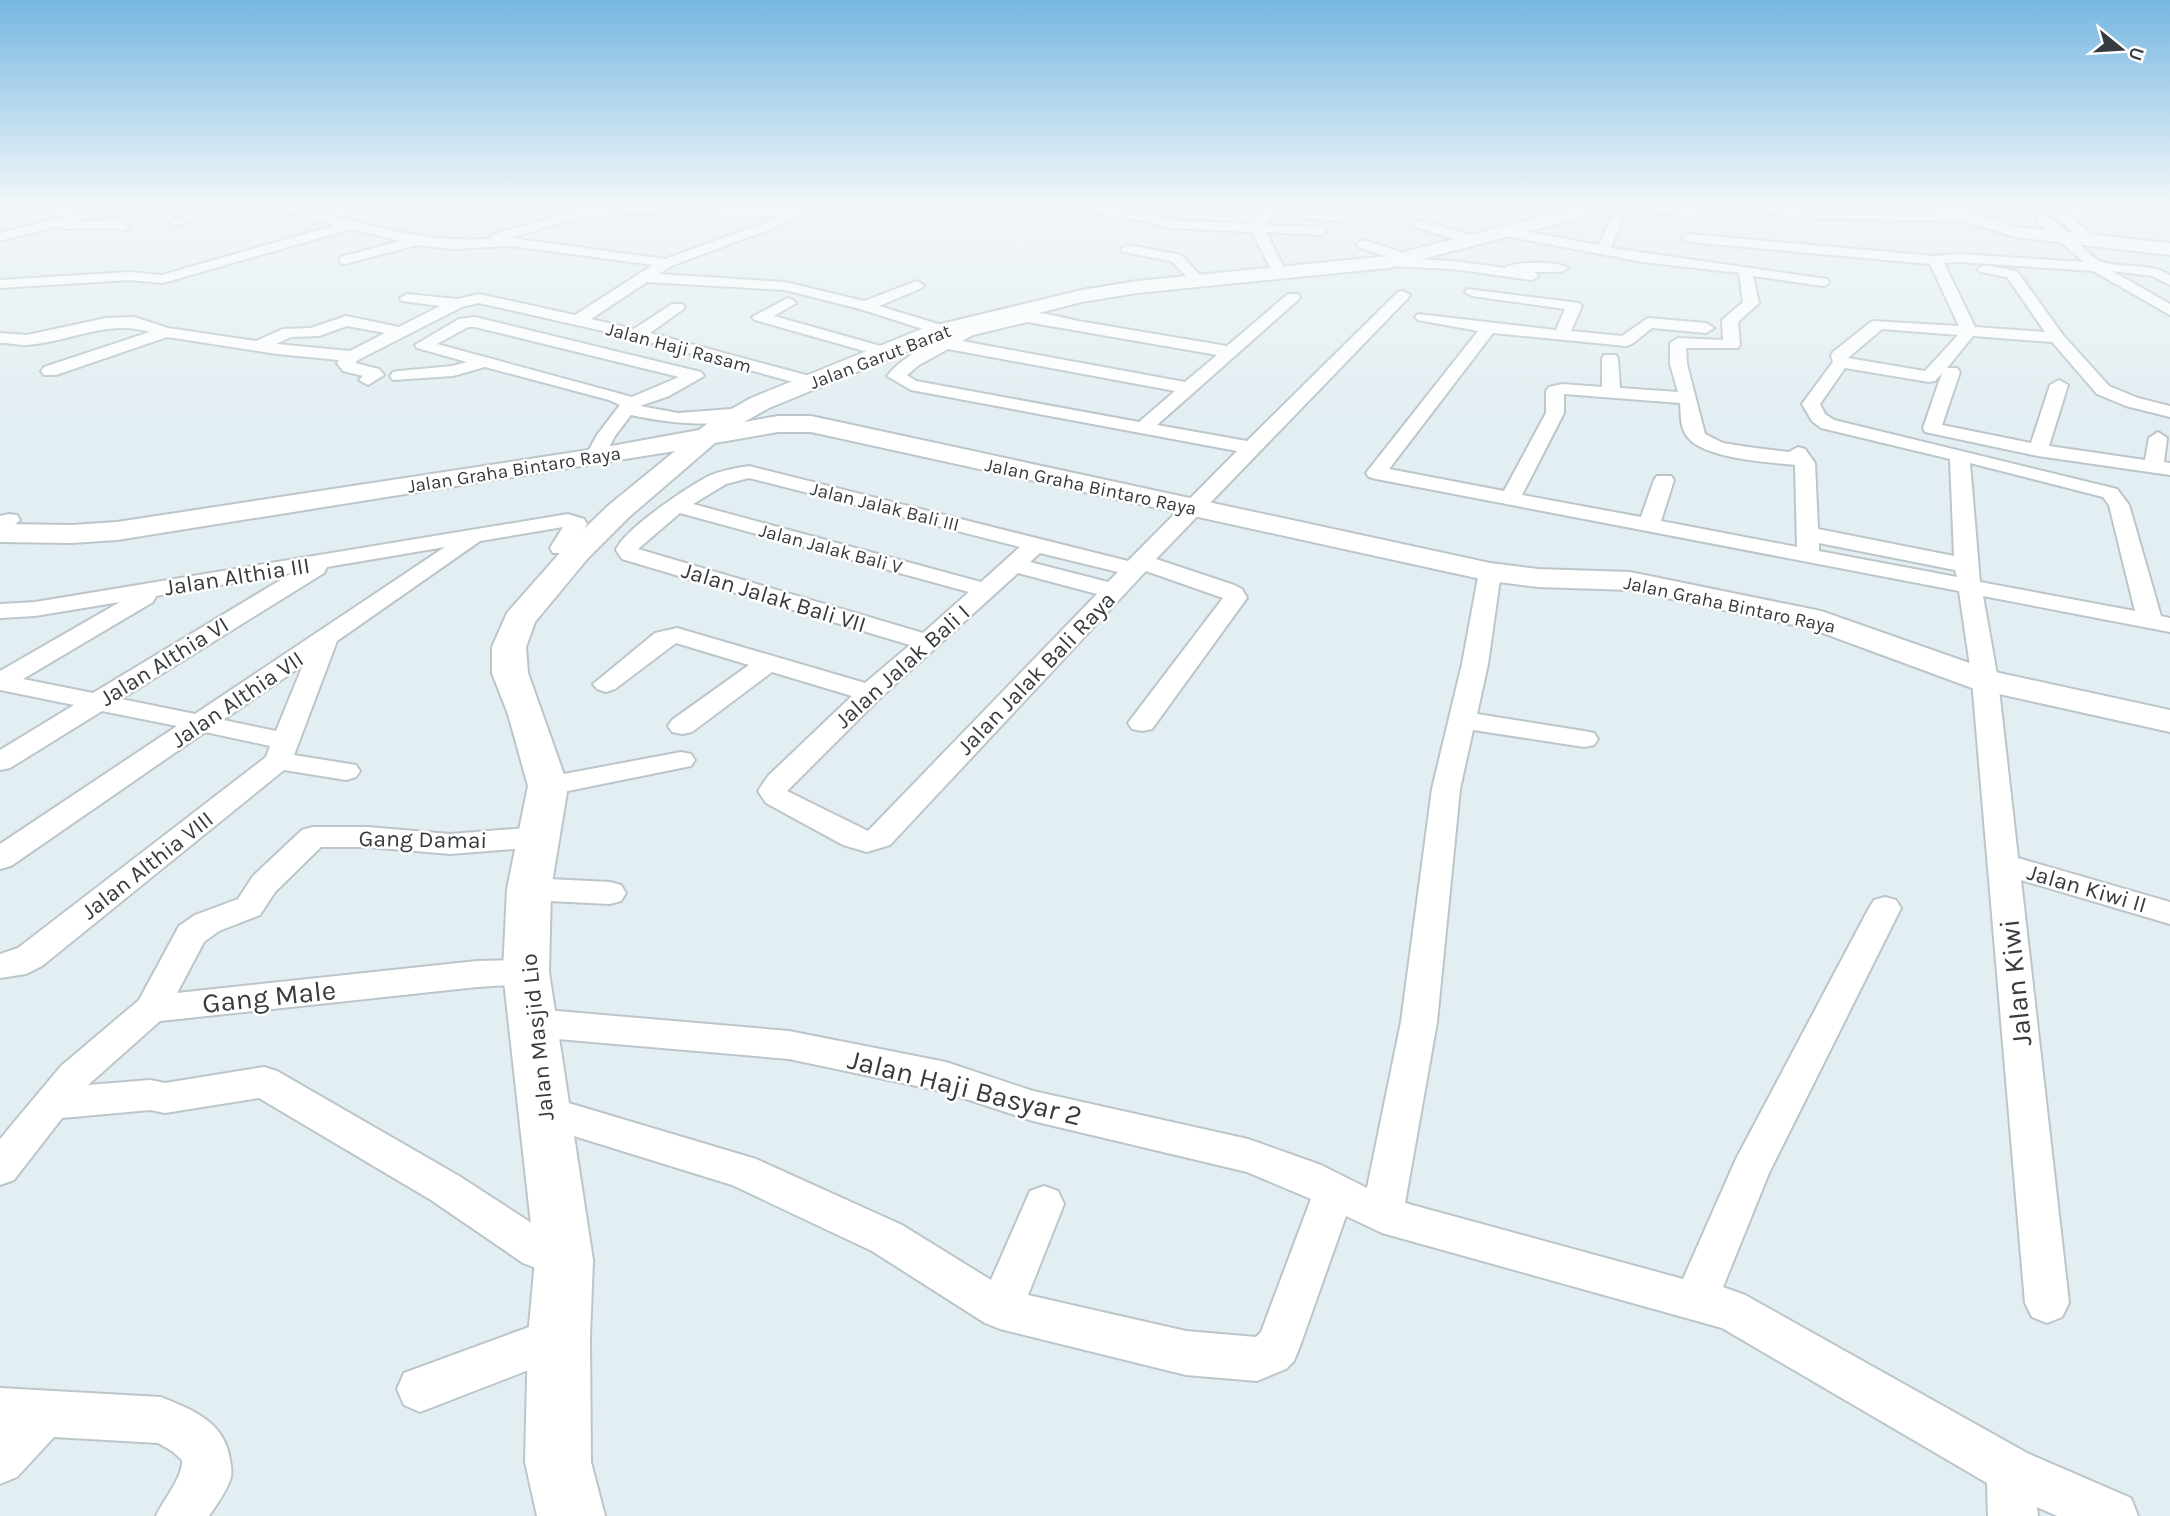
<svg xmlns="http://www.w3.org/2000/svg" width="2170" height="1516" font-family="Karla,sans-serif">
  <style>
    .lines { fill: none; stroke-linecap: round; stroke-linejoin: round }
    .street-casing { stroke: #bcc6ca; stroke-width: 4 }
    .secondary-casing { stroke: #bcc6ca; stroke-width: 4 }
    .street { fill: #fff; fill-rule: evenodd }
    .secondary { fill: #fff; fill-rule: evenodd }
    .labels { text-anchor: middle; stroke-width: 5; stroke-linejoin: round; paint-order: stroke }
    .far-street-label { font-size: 19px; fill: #373b3d; stroke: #fff }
    .street-label { font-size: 23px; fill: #373b3d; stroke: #fff }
    .near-street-label { font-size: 28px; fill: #373b3d; stroke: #fff }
  </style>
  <rect width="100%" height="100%" fill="#e3eef2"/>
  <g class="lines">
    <defs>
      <path id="street" d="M122 203H198V204L192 208 125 210 119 206Z
        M218 203H236L182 224H172L171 221Z
        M255 203H277L323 214 359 203H378L338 218C394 231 432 242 491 239L492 235 599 203H606L607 208H801L805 209V215L793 216 792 221 671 266 659 274 785 282 864 301 917 281 924 285 922 288 879 306 948 327 950 330 942 335 860 309 785 290 647 282 591 319 634 329 672 304H682L685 307 682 310 650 333 817 378 820 382 817 386 811 387 634 338 479 303 462 307 358 360 355 363 379 369 384 375 368 385 359 380 363 376 343 371 337 363 339 360 277 354 167 337 56 375H44L41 371 44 367 150 332C107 319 70 342 27 345 18 345 9 343 0 343V333L27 335 106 318 134 317 168 328 256 341 283 329 311 328 346 316 399 327 440 306 402 301 400 298 407 294 457 299 479 294 575 315 653 265 511 246 452 249 417 245 345 264 340 263V257L401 241 351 229 163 283 129 280 0 288V280L129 272 162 275 336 225ZM638 214 783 216 665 259 511 238 582 216ZM347 326 385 333 350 351 276 344 291 337 319 336Z
        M1093 203H1105L1103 206 1105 208 1147 213 1170 220 1253 224 1269 203H1281L1266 225 1320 227 1327 231 1320 235 1266 232 1287 273 1280 277 1273 273 1252 232 1169 228 1145 221 1098 214 1090 207Z
        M1612 203H1646L1699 210 1705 214 1699 218 1618 207Z
        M1728 203H1758L1802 210 1963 213 1969 217 1963 221 1802 218 1734 207Z
        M2074 203H2086L2085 218 2074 220 2092 235V241H2082L2058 217 2074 212Z
        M2162 203H2170V209Z
        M50 207 82 212 88 216 78 221 120 220 129 227 123 231 117 228 64 229 58 226 0 241V233L64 217 46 214 44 211Z
        M1294 210 1340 213 1346 217 1340 221 1290 217V211Z
        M2041 215C2064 222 2078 246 2096 259 2112 270 2149 261 2170 275V285L2152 276 2112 271 2170 304V315L2093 271 1958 262 1944 263 1975 327 2045 332 2007 277 1980 272 1978 269 1985 265 2017 271 2063 335 2109 386 2138 398 2170 406V417L2126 406 2097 394 2052 342 1973 336 1947 368H1957L1960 372 1942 425 2031 443 2050 385 2059 380 2068 385 2049 446 2145 460 2149 438 2158 432 2167 438 2164 462 2170 463V475L2038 456 1925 432 1923 428 1942 373 1935 381 1929 382 1845 368 1820 404 1825 414 1834 420 2117 489 2129 505 2161 616 2170 618V632L1983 596 1998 680 2018 858 2170 902V924L2021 880 2069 1303 2062 1317 2047 1323 2032 1317 2025 1303 1972 680 1959 591 1376 479 1369 477 1366 473 1478 331 1418 320 1415 317 1418 314 1556 330 1565 309 1472 296 1465 292 1467 289 1579 303 1582 306 1571 331 1622 336 1648 318 1706 323 1714 328 1706 333 1652 328 1632 344 1626 346 1493 333 1389 469 1504 491 1546 413V391L1549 387 1562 384 1602 387V359L1604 355H1616L1618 359 1620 388 1678 392 1670 364V343L1678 338 1723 340 1722 320 1743 302 1739 273 1643 262 1506 236 1499 232 1506 228 1599 245 1610 220 1616 216 1622 220 1611 248 1827 279 1829 282 1827 285 1822 286 1753 276 1759 303 1738 322 1740 345 1738 348H1686L1687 364 1705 434 1723 443 1748 447 1789 452 1798 447 1805 449 1815 463 1818 529 1954 556 1950 459 1821 428 1812 421 1802 404 1833 362 1831 356 1833 352 1872 321 1959 326 1930 264 1689 242 1682 238 1689 234 1935 256 1958 254 2084 262 2037 222V216ZM1882 329 1958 335 1925 371 1848 358ZM1564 394 1680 403C1681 414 1680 426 1686 435 1701 459 1769 462 1795 465L1797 547 1661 521 1674 480 1671 476H1657L1654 480 1641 517 1522 495 1564 413ZM1970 463 2103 497 2109 505 2135 611 1980 582ZM1819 543 1955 570 1957 577 1819 551Z
        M1420 220 1479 238 1481 241 1474 245 1415 227 1414 224Z
        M1363 240 1410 255 1411 259 1453 261 1505 268C1513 261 1560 261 1568 268L1561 272H1534L1539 276 1532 280 1453 269 1388 266 1381 262 1391 258 1358 247 1356 244Z
        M1128 245 1181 255 1206 281 1204 284H1194L1171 261 1123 252 1121 249Z
        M1403 291 1410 295 1408 298 1156 559 1234 585 1242 589 1247 598 1152 729 1142 731 1132 729 1128 723 1223 598 1146 571 890 845 867 852 843 845 766 803 758 791 768 776 852 696 772 672 692 732 682 734 672 732 668 726 672 720 749 665 676 643 615 689 606 692 597 689 593 684 655 633 677 628 865 683 910 645 622 559 616 550C623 530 690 485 711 475 724 470 736 468 749 466L1128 561 1237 451 911 390 887 376C911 345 987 316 1026 313 1044 311 1066 319 1084 322 1131 330 1179 338 1227 346L1288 294H1298L1300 297 1298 300 1157 425 1247 441 1398 292ZM1027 322 1217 355 1185 382 962 341 973 335ZM948 349 1175 391 1139 422 916 381 907 375 919 365ZM749 478 1020 547 981 582 693 504 726 484ZM680 513 969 592 923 633 638 549ZM1040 553 1118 572 1108 582 1030 562ZM1018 573 1097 594 868 831 787 791 879 699Z
        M788 298 793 300 796 303 774 316 891 349 893 352 885 357 755 320 752 317Z
        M475 317 701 372 704 376 669 396 640 406 678 413 731 409 740 414C724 432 653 420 631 415L615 436 602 461 595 463 585 457 597 435 620 405 609 400 485 367 453 376 393 380 390 376 393 372 399 371 452 366 467 362 417 348 415 345 459 319ZM468 327H475L679 377 632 397 437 344Z
        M9 514 17 515 20 520 8 531 0 532V516Z
        M568 514 584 519 587 524 569 553H553L550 548 563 527 480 541 337 641 294 755 356 765 360 771 356 777 346 780 284 770 42 966 26 974 0 978V954L18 948 266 757 270 746 205 732 11 866 0 869V844L177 726 102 711 10 768 0 770V750L74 705 0 690V671L120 602 35 616 0 618V604L35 602ZM445 547 195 714 121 699 324 573 327 567ZM292 573 93 693 23 679 153 602 156 596ZM303 665 276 731 223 720Z
        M1490 565 1498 567 1501 572 1488 664 1477 714 1584 731 1594 733 1598 739 1594 745 1584 747 1473 730 1460 789 1437 1022 1405 1203 1683 1279 1736 1159 1869 908 1874 900 1885 897 1896 900 1901 908 1769 1173 1723 1287 1745 1295 2027 1453 2131 1498 2138 1516H2057L2037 1507 2038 1516H1988L1987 1483 1722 1328 1382 1233 1346 1216 1300 1346 1294 1361 1286 1369 1257 1381 1186 1375 1000 1329 985 1323 872 1251 732 1185 532 1123 526 1112 532 1101 545 1096 756 1159 902 1225 991 1280 1030 1191 1044 1186 1058 1191 1064 1204 1028 1295 1186 1331 1256 1337 1261 1332 1311 1199 1247 1172 1033 1121 945 1092 789 1059 534 1037 521 1033 516 1023 521 1013 534 1009 789 1031 946 1062 1033 1091 1248 1139 1321 1165 1367 1188 1401 1022 1432 789 1462 664 1479 572 1482 567Z
        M681 752 691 754 695 760 691 766 548 795 538 792 534 786 538 780 548 777Z
        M313 827H368L450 834 539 827 550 830 554 837 550 844 539 847 450 854 368 847H321L275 892 260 915 219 931 204 942 177 993 477 961 526 960 538 963 543 972 538 981 526 984 477 987 160 1021 88 1085 150 1080 165 1083 264 1067 277 1071 459 1176 553 1237 579 1246 585 1260 579 1274 564 1279 523 1263 431 1200 259 1098 165 1113 150 1110 62 1118 14 1180 0 1185V1139L61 1066 139 1000 179 926 195 915 238 899 253 876 302 830Z
        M529 878 610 882 621 885 626 893 621 901 610 904 529 900 518 897 513 889 518 881Z
        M559 1316 575 1322 581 1337 575 1352 420 1412 404 1405 397 1389 404 1373Z
        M0 1388 161 1397C193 1410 225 1422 230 1460 231 1466 232 1471 231 1477 227 1491 217 1504 209 1516H156C163 1501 184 1475 182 1460L172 1451 158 1443 54 1437 17 1477 0 1484Z"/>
      <path id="secondary" d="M1582 203H1604L1579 218 1388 268 1137 293 1082 302 940 338 769 408 744 422 778 416H811L1490 563 1538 569 1630 572 1821 611 1995 672 2170 710V732L1972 688 1812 629 1630 590 1538 587 1490 581 811 432H778L715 443 629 517 588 558 535 622 526 647 528 673 568 786 551 889 549 972 593 1260 590 1337 591 1462 605 1516H537L525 1462 528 1337 535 1260 503 972 507 889 528 786 508 714 492 673V647L507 613 566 546 609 505 675 451 117 540 72 543 0 542V524L72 525 117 522 595 449 699 430 712 420 751 398 924 328 1082 290 1137 281 1388 256 1567 210Z
        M1919 203H1944L2017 227 2170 243V255L2015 237 1921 207Z"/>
    </defs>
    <use href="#street" class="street-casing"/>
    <use href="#secondary" class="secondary-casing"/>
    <use href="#street" class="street"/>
    <use href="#secondary" class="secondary"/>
  </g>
  <linearGradient id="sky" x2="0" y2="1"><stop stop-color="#76b7e2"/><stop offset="0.49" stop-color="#f2f7f9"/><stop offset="1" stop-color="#f2f7f9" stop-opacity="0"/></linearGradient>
  <rect width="2170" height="415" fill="url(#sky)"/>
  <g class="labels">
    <g class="far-street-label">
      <text transform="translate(679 347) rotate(15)" y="7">Jalan Haji Rasam</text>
      <text transform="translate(880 356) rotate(-21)" y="7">Jalan Garut Barat</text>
      <text transform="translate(514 469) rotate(-9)" y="7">Jalan Graha Bintaro Raya</text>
      <text transform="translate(1091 486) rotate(12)" y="7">Jalan Graha Bintaro Raya</text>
      <text transform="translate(885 506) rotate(14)" y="7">Jalan Jalak Bali III</text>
      <text transform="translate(831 548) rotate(15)" y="7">Jalan Jalak Bali V</text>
      <text transform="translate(1730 604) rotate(12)" y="7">Jalan Graha Bintaro Raya</text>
    </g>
    <g class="street-label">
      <text transform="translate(237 576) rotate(-9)" y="8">Jalan Althia III</text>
      <text transform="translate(774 597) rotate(17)" y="8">Jalan Jalak Bali VII</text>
      <text transform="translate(164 661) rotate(-32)" y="8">Jalan Althia VI</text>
      <text transform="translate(902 666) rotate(-42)" y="8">Jalan Jalak Bali I</text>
      <text transform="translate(1036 673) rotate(-46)" y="8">Jalan Jalak Bali Raya</text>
      <text transform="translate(237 699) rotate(-34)" y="8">Jalan Althia VII</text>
      <text transform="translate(423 839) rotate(1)" y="8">Gang Damai</text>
      <text transform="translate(147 865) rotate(-38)" y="8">Jalan Althia VIII</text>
      <text transform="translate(2087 888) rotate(16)" y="8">Jalan Kiwi II</text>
      <text transform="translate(537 1037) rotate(-96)" y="8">Jalan Masjid Lio</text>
    </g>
    <g class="near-street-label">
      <text transform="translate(2015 983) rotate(-96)" y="10">Jalan Kiwi</text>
      <text transform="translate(269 996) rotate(-6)" y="10">Gang Male</text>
      <text transform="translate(965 1087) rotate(14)" y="10">Jalan Haji Basyar 2</text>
    </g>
  </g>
  <g transform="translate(2121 49) rotate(108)" stroke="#ffffff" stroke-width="5" paint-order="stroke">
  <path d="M0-5L12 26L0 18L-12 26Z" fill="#373b3d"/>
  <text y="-10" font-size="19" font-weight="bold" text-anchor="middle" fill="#373b3d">U</text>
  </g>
</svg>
